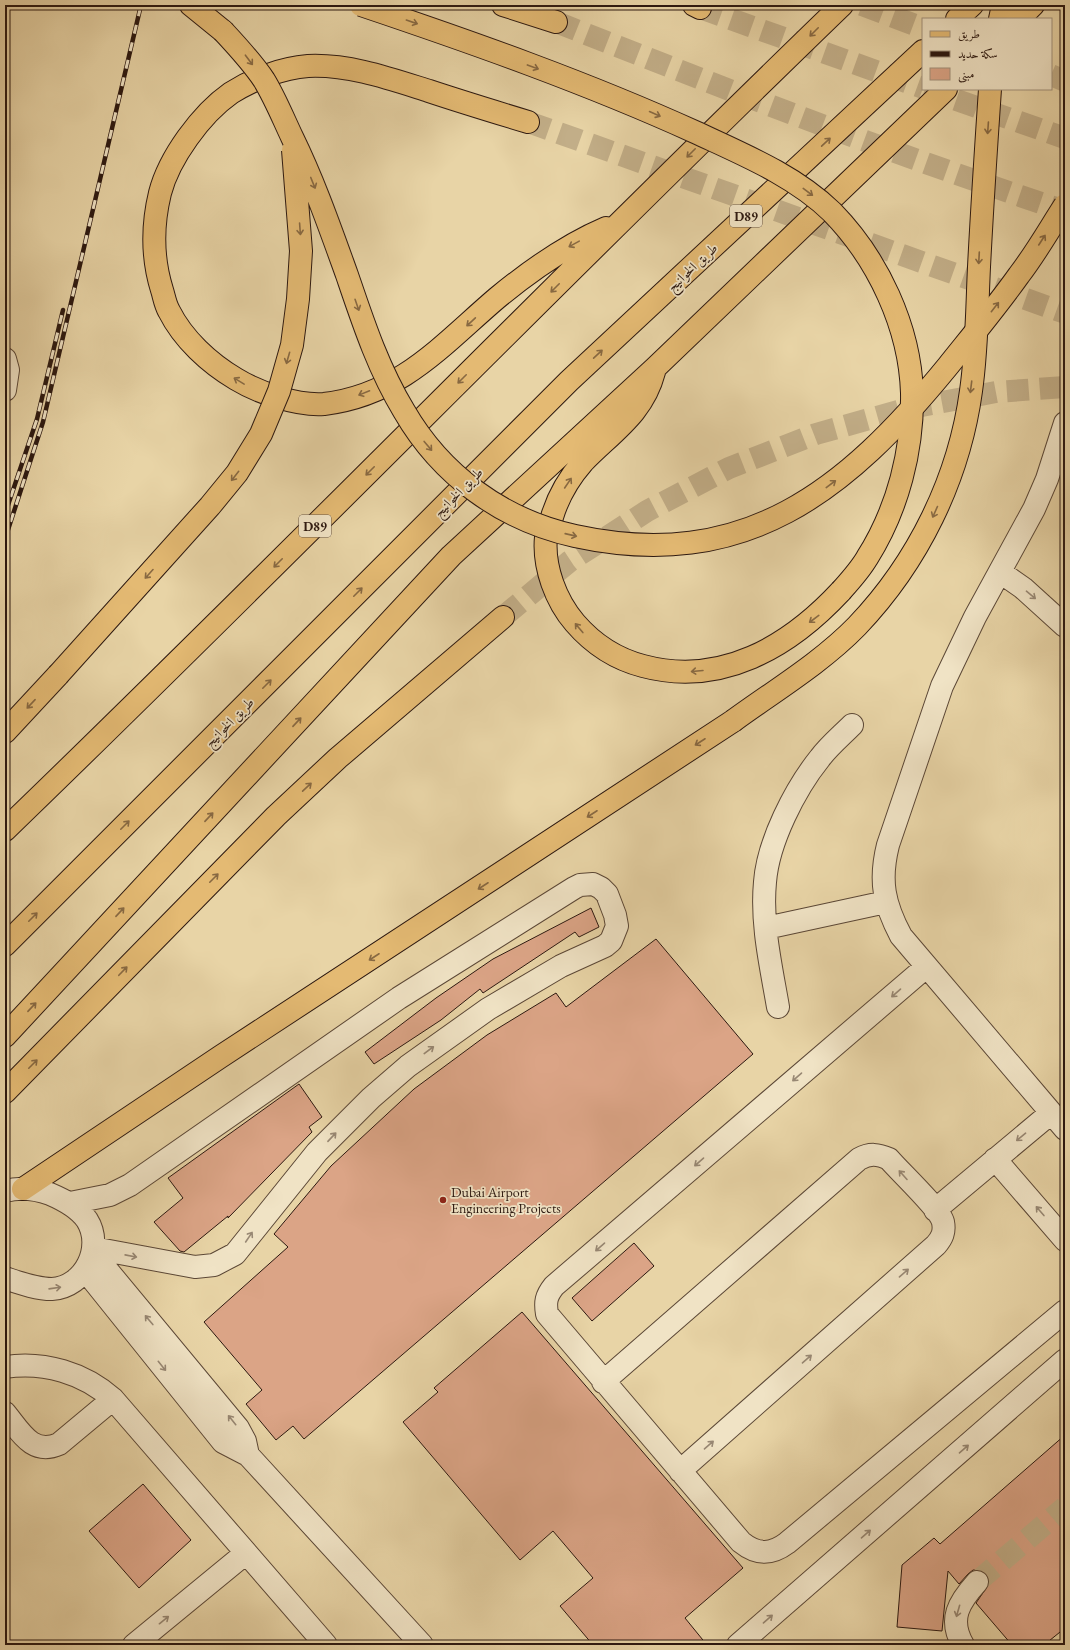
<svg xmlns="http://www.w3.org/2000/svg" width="1070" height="1650" font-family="'EB Garamond',Amiri,serif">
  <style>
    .building { fill: #dba486; stroke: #2c1810 }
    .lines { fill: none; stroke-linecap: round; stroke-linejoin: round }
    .minor-tunnel { stroke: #c2ae88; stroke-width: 22; stroke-dasharray: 22 11; stroke-linecap: butt }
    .major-tunnel { stroke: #c2ae88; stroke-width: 22; stroke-dasharray: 22 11; stroke-linecap: butt }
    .highway-tunnel { stroke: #c2ae88; stroke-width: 22; stroke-dasharray: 22 11; stroke-linecap: butt }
    .minor-casing { stroke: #5b4736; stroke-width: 24 }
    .major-casing { stroke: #2c1810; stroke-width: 24 }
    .highway-casing { stroke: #2c1810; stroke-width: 24 }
    .minor { stroke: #f0e3c5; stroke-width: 22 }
    .major { stroke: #e4ba73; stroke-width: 22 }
    .highway { stroke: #e4ba73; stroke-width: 22 }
    .rail-casing { stroke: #2c1810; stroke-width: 4.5 }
    .rail { stroke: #f0e3c5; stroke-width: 3; stroke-dasharray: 9; stroke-linecap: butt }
    .major-bridge-casing { stroke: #2c1810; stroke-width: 24; stroke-linecap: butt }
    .highway-bridge-casing { stroke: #2c1810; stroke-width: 24; stroke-linecap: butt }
    .major-bridge { stroke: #e4ba73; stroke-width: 22 }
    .highway-bridge { stroke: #e4ba73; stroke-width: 22 }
    .oneway { stroke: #886942 }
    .oneway2 { stroke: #988874 }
    .poi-dot { fill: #8f2418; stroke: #f0e3c5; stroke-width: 1.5 }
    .labels { text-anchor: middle; stroke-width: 3.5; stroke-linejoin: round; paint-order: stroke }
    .shield { fill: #f0e3c5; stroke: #675546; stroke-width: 1 }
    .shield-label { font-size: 13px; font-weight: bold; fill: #2c1810 }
    .street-label { font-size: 14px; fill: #2c1810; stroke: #f0e3c5 }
    .poi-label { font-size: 14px; fill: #2c1810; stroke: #f0e3c5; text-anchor: start }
  </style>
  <rect width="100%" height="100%" fill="#e8d4a6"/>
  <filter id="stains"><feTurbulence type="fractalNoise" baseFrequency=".005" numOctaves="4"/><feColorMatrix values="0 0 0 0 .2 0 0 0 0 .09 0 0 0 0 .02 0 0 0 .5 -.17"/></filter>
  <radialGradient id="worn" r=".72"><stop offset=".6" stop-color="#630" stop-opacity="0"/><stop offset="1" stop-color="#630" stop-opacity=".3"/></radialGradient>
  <path class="building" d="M591 908 599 927 579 937 575 932 483 993 480 989 441 1020 374 1064 365 1052 436 998 493 959Z
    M656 939 753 1054 304 1439 293 1426 276 1440 246 1404 262 1390 204 1322 288 1247 274 1234 331 1166 414 1089 487 1035 556 993 566 1007Z
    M299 1084 322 1117 309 1127 312 1132 228 1218V1216L184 1252 180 1251 154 1222 183 1198 168 1178Z
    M634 1243 654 1266 592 1321 572 1298Z
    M522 1312 743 1568 685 1618 707 1645H593L560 1606 593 1578 553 1531 520 1560 403 1422 438 1392 434 1388Z
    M1065 1435V1628L1044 1645H1012L976 1603 989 1584V1578L985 1573 979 1570H973L968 1574 959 1584 948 1571 942 1631 897 1627 902 1565 934 1538 940 1544Z
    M143 1484 191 1540 139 1588 89 1531Z"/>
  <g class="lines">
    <path class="minor-tunnel" d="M977 1582 1065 1507"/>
    <path class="major-tunnel" d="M862 5 923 28
      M700 8 923 88
      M556 22C725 89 893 154 1065 211
      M1051 75 1065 81
      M925 89 1065 138
      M503 617 570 561 647 511 729 468 816 434 905 409 996 392 1065 387"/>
    <path class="highway-tunnel" d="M528 122 1065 313"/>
    <defs>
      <path id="minor" d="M5 359 8 370 5 390
        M1065 423 1047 479 1034 509 975 617 942 686 888 845C879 881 884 904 901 936L1065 1129
        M1000 572 1023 588 1065 626
        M766 928 886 902
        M926 967 554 1286C546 1296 545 1302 547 1314L741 1542C757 1555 771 1555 787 1543L1065 1311
        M778 1007C771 966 761 924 765 882 768 842 795 789 820 758 829 746 841 736 852 725
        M995 1159 1065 1240
        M5 1191C20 1187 36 1189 50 1194 64 1200 78 1207 87 1220 104 1247 85 1287 52 1289 36 1289 20 1283 5 1278
        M70 1203 110 1195 130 1185 399 998 574 888 580 885 593 884 601 888 607 894 615 915 617 926 611 941 605 946 561 966 488 1009 408 1066 371 1098 317 1152 235 1254 214 1265 195 1267 93 1248
        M935 1210 1051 1113
        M93 1253 238 1428 245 1441 248 1455
        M85 1270 223 1442 248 1455 422 1645
        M5 1367C44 1361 84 1373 113 1399L326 1645
        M603 1382 859 1159C870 1153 878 1154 889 1159 900 1172 940 1209 943 1222 945 1232 942 1238 936 1245L680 1471
        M5 1413C20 1431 32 1456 59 1444L113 1399
        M134 1645 246 1553
        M738 1645 1065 1360
        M963 1645C948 1619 959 1602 977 1582"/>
      <path id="major" d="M503 5 556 22
        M694 5 700 8
        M1000 19 1003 5
        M1019 19 1033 5
        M654 372C643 414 612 432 583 462 569 478 558 497 552 517 550 523 546 530 546 537 543 567 556 601 575 623 594 645 616 659 643 666 721 687 789 647 841 591
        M5 1036 451 556 655 368 946 89
        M5 1092 276 816 338 758 503 617
        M23 1189 220 1057 733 721"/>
      <path id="highway" d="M191 5 223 31
        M957 19 972 5
        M528 122C495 112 462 102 429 91 391 79 349 64 308 66 282 68 253 79 231 93 201 114 169 158 160 193 152 226 152 258 162 290 164 296 165 304 169 311 183 339 209 363 236 379 259 393 298 406 324 404 401 395 443 344 497 298 531 270 566 245 606 228
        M5 732 58 675
        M5 830C287 558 560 277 842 5
        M5 945 569 381 923 51"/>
    </defs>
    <use href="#minor" class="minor-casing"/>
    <use href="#major" class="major-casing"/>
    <use href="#highway" class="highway-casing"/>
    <use href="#minor" class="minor"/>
    <use href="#major" class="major"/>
    <use href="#highway" class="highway"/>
    <defs>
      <path id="rail" d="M5 514 37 419 63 310
        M5 539 43 422 141 5"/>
    </defs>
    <use href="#rail" class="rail-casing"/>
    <use href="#rail" class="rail"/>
    <defs>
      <path id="major-bridge" d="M361 5C474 43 587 83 695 132 742 154 794 175 832 212 878 259 910 327 912 393 913 450 898 509 867 558 860 570 850 581 841 591
        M733 721C774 691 821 663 857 626 918 562 959 479 971 391 977 350 977 308 979 267 982 208 986 148 990 89"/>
      <path id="highway-bridge" d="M223 31C237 46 252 62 264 80 275 98 283 118 292 137 314 182 330 228 347 275 363 322 378 368 404 411 441 475 502 520 575 536 745 573 846 491 948 366 972 336 997 306 1019 275 1036 253 1050 228 1065 205
        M58 675 210 506 237 473 261 434 279 391 292 345 298 299 301 251 293 150"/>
    </defs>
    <use href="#major-bridge" class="major-bridge-casing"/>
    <use href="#highway-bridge" class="highway-bridge-casing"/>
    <use href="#major-bridge" class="major-bridge"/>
    <use href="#highway-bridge" class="highway-bridge"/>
  </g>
  <defs><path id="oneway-shaft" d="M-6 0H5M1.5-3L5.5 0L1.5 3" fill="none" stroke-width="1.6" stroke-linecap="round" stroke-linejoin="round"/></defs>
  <g class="oneway">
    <use href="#oneway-shaft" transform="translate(412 22) rotate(19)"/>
    <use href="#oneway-shaft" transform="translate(814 32) rotate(135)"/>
    <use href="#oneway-shaft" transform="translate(249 60) rotate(53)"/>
    <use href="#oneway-shaft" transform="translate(533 67) rotate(20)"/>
    <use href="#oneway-shaft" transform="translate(655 114) rotate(24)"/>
    <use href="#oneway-shaft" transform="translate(988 128) rotate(94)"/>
    <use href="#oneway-shaft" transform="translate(826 142) rotate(-43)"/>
    <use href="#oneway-shaft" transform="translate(691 153) rotate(135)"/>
    <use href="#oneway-shaft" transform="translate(313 183) rotate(68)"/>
    <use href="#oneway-shaft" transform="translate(808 192) rotate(37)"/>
    <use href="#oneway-shaft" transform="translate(300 229) rotate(86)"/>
    <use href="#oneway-shaft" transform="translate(1042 240) rotate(-57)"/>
    <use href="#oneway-shaft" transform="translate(574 244) rotate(151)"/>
    <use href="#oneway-shaft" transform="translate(979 258) rotate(93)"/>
    <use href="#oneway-shaft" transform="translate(555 288) rotate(135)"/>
    <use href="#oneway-shaft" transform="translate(357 305) rotate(71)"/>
    <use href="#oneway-shaft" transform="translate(995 307) rotate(-52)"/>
    <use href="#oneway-shaft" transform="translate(471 322) rotate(137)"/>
    <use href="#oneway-shaft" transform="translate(598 354) rotate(-43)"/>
    <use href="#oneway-shaft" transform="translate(288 358) rotate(106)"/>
    <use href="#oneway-shaft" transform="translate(462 379) rotate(135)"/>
    <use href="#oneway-shaft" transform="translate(239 381) rotate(-149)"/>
    <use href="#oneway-shaft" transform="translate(971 387) rotate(97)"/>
    <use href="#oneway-shaft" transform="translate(364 393) rotate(158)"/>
    <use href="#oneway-shaft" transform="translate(428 446) rotate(50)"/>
    <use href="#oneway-shaft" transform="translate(370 471) rotate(135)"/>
    <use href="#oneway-shaft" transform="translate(235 476) rotate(128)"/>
    <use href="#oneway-shaft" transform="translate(568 483) rotate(-56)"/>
    <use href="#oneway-shaft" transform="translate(831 484) rotate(-37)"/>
    <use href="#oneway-shaft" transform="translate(935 512) rotate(114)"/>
    <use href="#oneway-shaft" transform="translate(571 535) rotate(13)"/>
    <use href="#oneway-shaft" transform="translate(278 563) rotate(135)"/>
    <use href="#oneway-shaft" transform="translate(149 574) rotate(132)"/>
    <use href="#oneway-shaft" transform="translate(358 592) rotate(-45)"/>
    <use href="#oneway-shaft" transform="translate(814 619) rotate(143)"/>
    <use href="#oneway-shaft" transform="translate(579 628) rotate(-130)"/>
    <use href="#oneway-shaft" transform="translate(697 671) rotate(175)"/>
    <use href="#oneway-shaft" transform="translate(267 684) rotate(-45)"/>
    <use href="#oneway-shaft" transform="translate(31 704) rotate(133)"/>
    <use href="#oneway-shaft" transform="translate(297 722) rotate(-47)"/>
    <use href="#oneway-shaft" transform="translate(700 742) rotate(147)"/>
    <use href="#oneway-shaft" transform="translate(307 787) rotate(-43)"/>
    <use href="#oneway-shaft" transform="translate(592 814) rotate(147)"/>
    <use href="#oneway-shaft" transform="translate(209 817) rotate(-47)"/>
    <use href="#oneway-shaft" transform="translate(125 825) rotate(-45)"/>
    <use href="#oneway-shaft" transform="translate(214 878) rotate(-45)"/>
    <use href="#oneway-shaft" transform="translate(483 886) rotate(147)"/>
    <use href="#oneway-shaft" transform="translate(120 912) rotate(-47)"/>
    <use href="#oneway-shaft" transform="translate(33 917) rotate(-45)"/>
    <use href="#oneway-shaft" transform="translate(374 957) rotate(147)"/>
    <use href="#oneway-shaft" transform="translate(123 971) rotate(-46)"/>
    <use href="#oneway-shaft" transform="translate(32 1007) rotate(-47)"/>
    <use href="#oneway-shaft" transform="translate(33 1064) rotate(-45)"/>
  </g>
  <g class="oneway2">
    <use href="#oneway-shaft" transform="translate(1031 595) rotate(40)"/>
    <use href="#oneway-shaft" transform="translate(896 993) rotate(139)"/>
    <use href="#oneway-shaft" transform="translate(429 1050) rotate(-37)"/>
    <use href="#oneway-shaft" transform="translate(797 1077) rotate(139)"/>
    <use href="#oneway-shaft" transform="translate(332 1137) rotate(-47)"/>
    <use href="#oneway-shaft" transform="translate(1021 1137) rotate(140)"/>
    <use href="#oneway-shaft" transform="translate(699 1162) rotate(139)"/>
    <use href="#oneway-shaft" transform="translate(903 1175) rotate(-132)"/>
    <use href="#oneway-shaft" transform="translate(1040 1211) rotate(-131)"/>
    <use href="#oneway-shaft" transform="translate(249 1237) rotate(-56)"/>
    <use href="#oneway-shaft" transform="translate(600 1247) rotate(139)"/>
    <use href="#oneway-shaft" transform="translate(131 1256) rotate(11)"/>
    <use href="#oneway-shaft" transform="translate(904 1273) rotate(-41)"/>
    <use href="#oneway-shaft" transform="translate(55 1288) rotate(-8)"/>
    <use href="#oneway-shaft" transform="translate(149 1320) rotate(-130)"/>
    <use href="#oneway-shaft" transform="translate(807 1359) rotate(-41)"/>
    <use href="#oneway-shaft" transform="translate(162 1366) rotate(51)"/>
    <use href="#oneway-shaft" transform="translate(232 1420) rotate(-129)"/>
    <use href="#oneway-shaft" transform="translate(709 1445) rotate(-41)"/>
    <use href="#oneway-shaft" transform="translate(964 1449) rotate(-41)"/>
    <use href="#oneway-shaft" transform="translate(866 1534) rotate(-41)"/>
    <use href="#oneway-shaft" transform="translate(958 1611) rotate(106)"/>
    <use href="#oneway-shaft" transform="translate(768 1619) rotate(-41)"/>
    <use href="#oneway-shaft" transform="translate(164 1620) rotate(-39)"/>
  </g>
  <circle class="poi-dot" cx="443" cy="1200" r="4"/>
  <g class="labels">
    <g class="shield">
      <rect x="730" y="205" width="32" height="22" rx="3"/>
      <rect x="299" y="515" width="32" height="22" rx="3"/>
    </g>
    <g class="shield-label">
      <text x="746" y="221">D89</text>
      <text x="315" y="531">D89</text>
    </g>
    <g class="street-label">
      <text transform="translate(692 267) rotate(-43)" y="5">طريق الخوانيج</text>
      <text transform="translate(458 492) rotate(-45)" y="5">طريق الخوانيج</text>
      <text transform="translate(229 722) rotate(-45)" y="5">طريق الخوانيج</text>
    </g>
    <g class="poi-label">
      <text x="451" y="1197">Dubai Airport<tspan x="451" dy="16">Engineering Projects</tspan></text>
    </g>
  </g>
  <rect width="1070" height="1650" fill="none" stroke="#e8d4a6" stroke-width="20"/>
  <rect x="6" y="6" width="1058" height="1638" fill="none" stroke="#2c1810" stroke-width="2"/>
  <rect x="10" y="10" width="1050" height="1630" fill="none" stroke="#2c1810"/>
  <rect x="922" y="18" width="130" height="72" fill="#f0e3c5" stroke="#a2927d"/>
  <rect x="930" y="31" width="20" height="6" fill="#e4ba73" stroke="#a2927d"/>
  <text x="958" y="38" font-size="12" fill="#2c1810">طريق</text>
  <rect x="930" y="51" width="20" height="6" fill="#2c1810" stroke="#a2927d"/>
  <text x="958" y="58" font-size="12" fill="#2c1810">سكة حديد</text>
  <rect x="930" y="68" width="20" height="12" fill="#dba486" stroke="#a2927d"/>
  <text x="958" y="78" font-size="12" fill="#2c1810">مبنى</text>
  <rect width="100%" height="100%" filter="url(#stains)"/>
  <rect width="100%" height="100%" fill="url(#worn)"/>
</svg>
